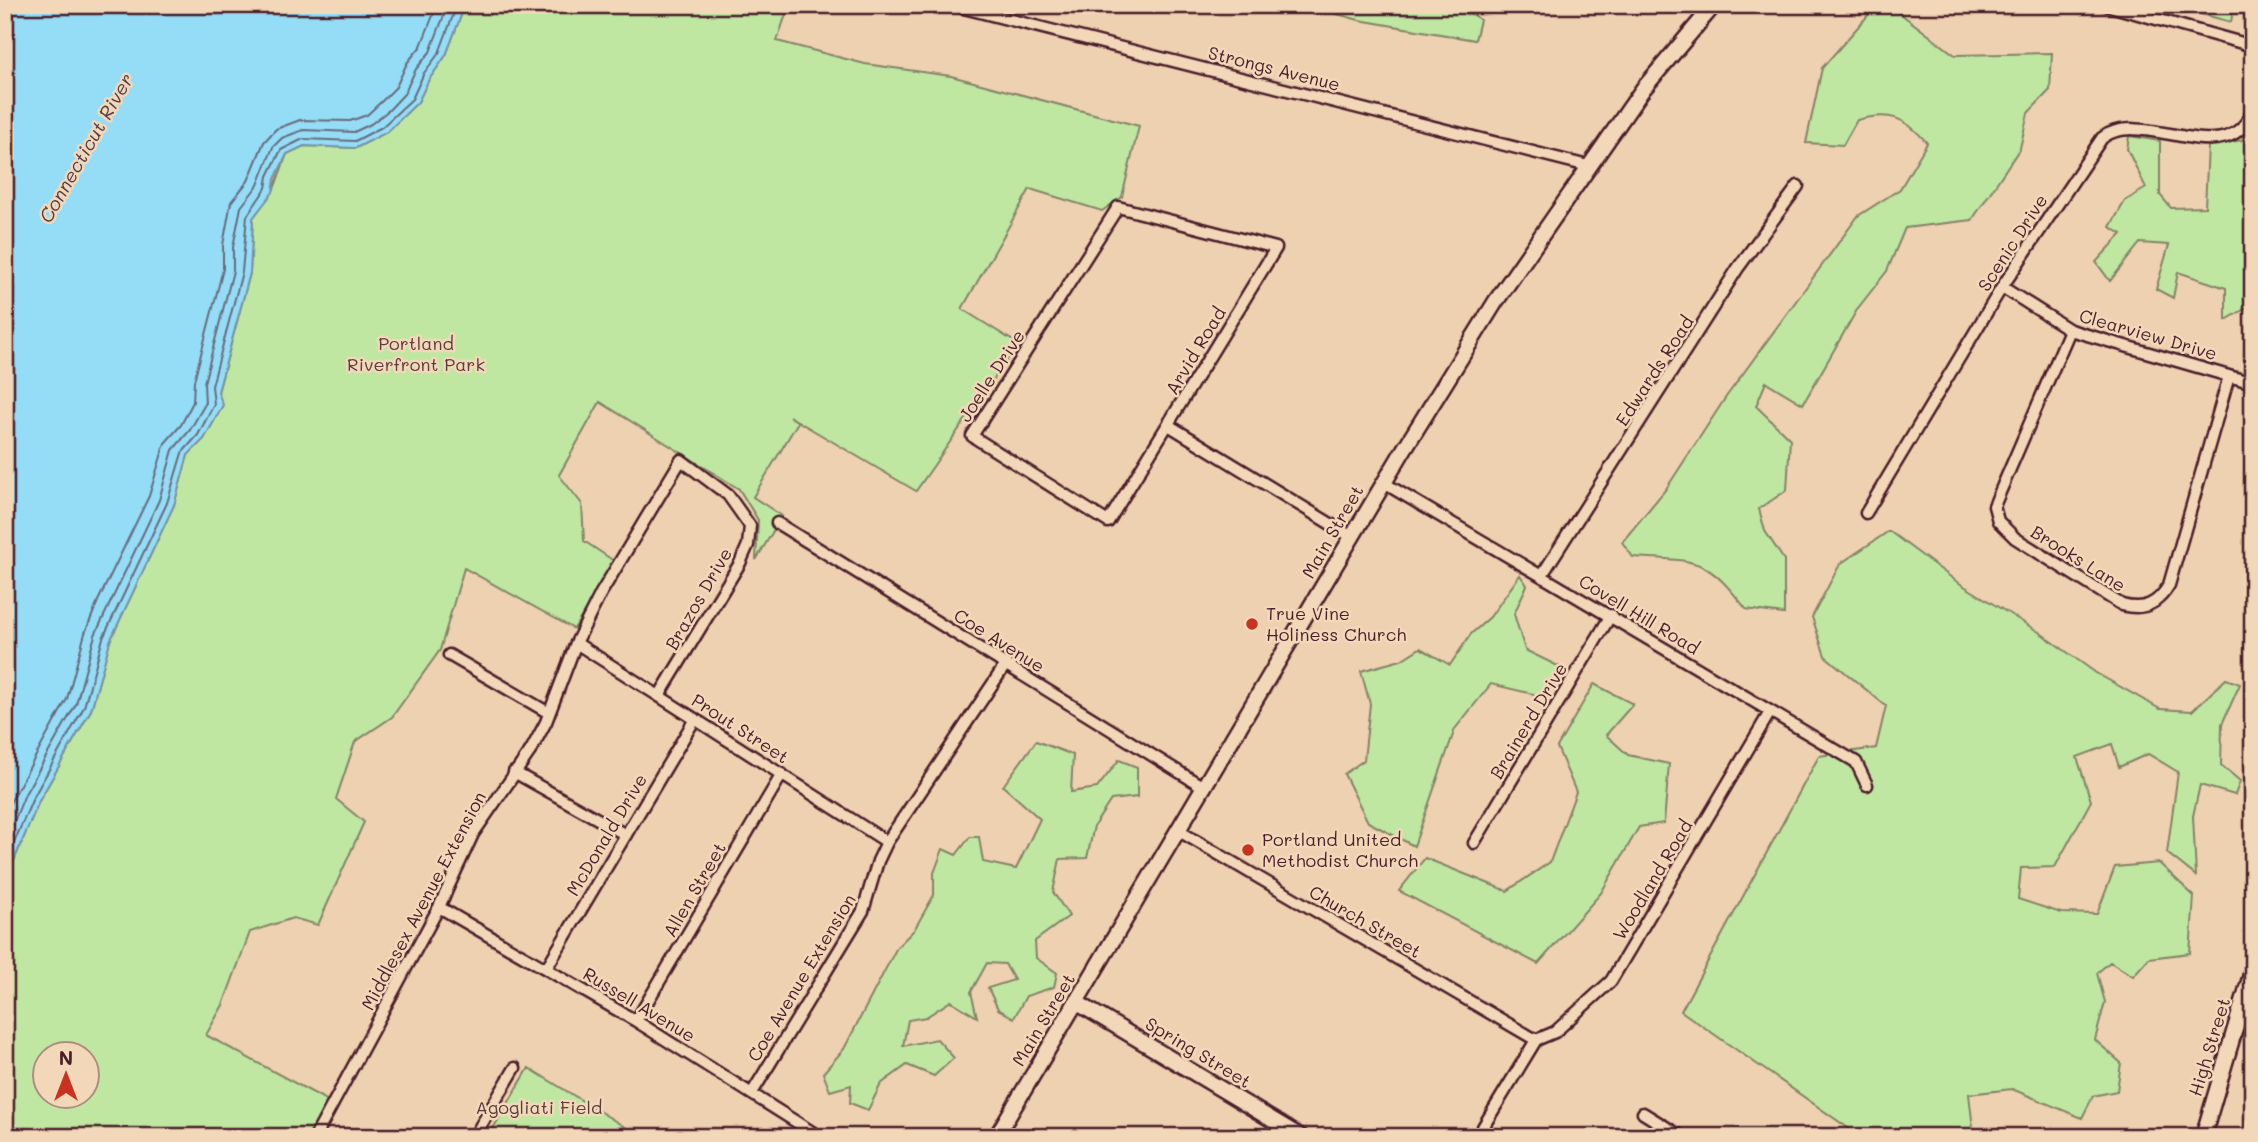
<svg xmlns="http://www.w3.org/2000/svg" width="2258" height="1142" font-family="Mali,sans-serif">
  <style>
    .green { fill: #bfe7a2; stroke: #848366; stroke-width: 2; fill-rule: evenodd }
    .water { fill: #95ddf7; stroke: #7791a5; stroke-width: 2 }
    .lines { fill: none; stroke-linecap: round; stroke-linejoin: round }
    .shore { stroke: #686b7d; stroke-width: 2 }
    .street-casing { stroke: #4a1f2b; stroke-width: 15 }
    .secondary-casing { stroke: #4a1f2b; stroke-width: 19 }
    .street { stroke: #f2d8b9; stroke-width: 10 }
    .secondary { stroke: #f2d8b9; stroke-width: 14 }
    .poi-dot { fill: #c8321e; stroke: #f2d8b9; stroke-width: 2.5 }
    .labels { text-anchor: middle; stroke-width: 5; stroke-linejoin: round; paint-order: stroke }
    .street-label { font-size: 18px; fill: #4a1f2b; stroke: #f2d8b9 }
    .park-label { font-size: 18px; fill: #5c3d3d; stroke: #f2d8b9 }
    .poi-label { font-size: 18px; fill: #4a1f2b; stroke: #f2d8b9; text-anchor: start }
    .water-label { font-size: 19px; font-style: italic; fill: #553c4a; stroke: #f2d8b9 }
  </style>
  <rect width="100%" height="100%" fill="#eed1b1"/>
  <filter id="ink" filterUnits="userSpaceOnUse"><feTurbulence type="fractalNoise" baseFrequency=".0143" numOctaves="2"/><feDisplacementMap in="SourceGraphic" scale="14" xChannelSelector="R" yChannelSelector="G"/><feConvolveMatrix kernelMatrix="1 2 1 2 8 2 1 2 1" color-interpolation-filters="sRGB"/></filter>
  <g filter="url(#ink)">
    <path class="green" d="M465 5H789L777 41 865 64 951 76 1139 126 1122 197 1102 211 1030 189 962 309 1018 344 916 491 789 416 798 422 753 497 782 516 756 560 758 520 739 489 600 402 559 475 582 504 584 541 614 561 574 629 464 568 440 650 392 717 355 742 336 799 364 822 318 925 293 918 250 932 223 1005 206 1035 330 1102 310 1137H5V882L39 801 91 710 110 641 174 505 188 455 204 439 222 407 218 392 250 273 253 218 274 189 287 154 304 146 356 148 387 132 418 102 428 81 446 55ZM46 1054H88V1096H46Z
      M1304 5H1462L1480 20 1475 40 1359 20Z
      M1877 5H1889L1955 55 2052 53 2050 90 2028 113 2020 148 1972 220 1905 228 1887 271 1858 308 1803 404 1766 382 1756 406 1790 439 1787 490 1759 509 1765 531 1784 560V614L1746 609C1705 556 1697 561 1633 557L1622 542 1666 489 1726 397 1858 216 1900 189 1927 143C1905 117 1890 111 1857 120L1843 145 1806 143 1822 68Z
      M2168 5H2234L2231 22Z
      M2253 128V304L2226 320V288L2178 272 2173 298 2156 289 2169 245 2140 243 2110 281 2096 262 2122 234 2110 227 2125 201 2146 188 2127 149 2129 136 2160 141V195L2171 208 2205 207 2208 146 2242 140Z
      M1889 531 1956 581 2039 632 2096 673 2160 709 2192 711 2226 679 2240 684 2222 724 2221 765 2240 781 2235 795 2200 785 2193 816 2196 876 2167 853 2178 772 2148 754 2119 767 2112 744 2077 757 2091 801 2055 867 2021 868 2018 899 2061 913 2097 914 2115 867 2159 863 2194 896 2190 953 2149 958 2133 976 2110 962 2097 973 2105 1002 2095 1040 2121 1063 2117 1091 2093 1096 2082 1118 2012 1089 1969 1094 1974 1137H1861L1681 1011 1819 756 1876 748 1886 706 1825 656 1812 617 1840 564Z
      M1520 575 1527 585 1514 614 1525 650 1560 667 1546 697 1491 684 1455 729 1414 846 1368 822 1344 774 1364 760 1370 704 1361 671 1401 660 1420 648 1450 665 1471 634 1490 617Z
      M1594 684 1633 704 1606 735 1628 755 1669 764 1664 823 1639 827 1601 893 1538 964 1399 891 1425 858 1507 891 1550 862 1576 792 1557 747Z
      M1036 741 1073 755 1071 792 1097 788 1119 760 1137 767V797L1111 800 1094 826 1087 858 1060 859 1053 892 1069 916 1035 941 1036 958 1057 973 1054 987 1026 996 1014 1018 998 1009 988 988 1014 980 1005 964 987 963 971 992 977 1017 951 1001 926 1017 908 1020 903 1046 937 1039 954 1058 934 1076 907 1065 881 1084 868 1110 850 1103 851 1085 830 1091 823 1073 844 1049 897 947 914 930 934 895V873L943 849 956 855 970 837H979L983 862 1016 869 1040 819 1003 786Z
      M529 1068 641 1137H488Z"/>
    <path class="water" d="M5 5H465L446 55 428 81 418 102 387 132 356 148 304 146 287 154 275 179 273 192 253 218 250 273 218 392 223 405 204 439 188 455 174 505 110 641 91 710 39 801 5 882Z"/>
    <g class="lines">
      <path class="shore" d="M5 812 67 699 85 633 98 601 149 496 165 443 181 425 193 402 194 381 223 269V245L231 202 248 181 264 142 276 129 300 120 350 121 367 115 382 101 396 87 407 63 421 46 437 5
        M5 844 25 794 76 704 95 635 159 500 173 450 190 430 205 404 204 383 233 271V247L241 207 258 185 273 147 282 138 303 130 354 132 371 124 389 110 404 94 416 69 430 52 448 5
        M5 864 33 798 84 707 103 638 167 503 182 453 198 435 214 404 212 386 242 272 247 216 266 188 268 176 281 150 303 139 355 141 382 127 412 99 424 73 439 53 457 5"/>
      <defs>
        <path id="street" d="M952 5 1588 166
          M2106 5 2253 46
          M1118 207 1276 248 1108 522 972 436Z
          M2002 287 2070 330 2253 383
          M2070 330 1994 506 1998 521 2015 538 2122 605C2144 611 2158 604 2169 585L2229 376
          M1170 426 1352 537
          M1384 483 1856 762 1867 785
          M1866 513 2002 287 2102 138C2143 106 2229 176 2253 109
          M777 523 1205 788
          M1542 575 1738 268 1798 186
          M576 643 887 842
          M449 655 549 713
          M514 772 626 835
          M1179 831 1536 1040
          M1474 843 1611 615
          M439 907 636 1021 820 1137
          M547 967 695 719
          M636 1021 782 774
          M1536 1040 1555 1032 1611 981 1770 712
          M752 1093 863 911 878 861 887 842 1006 664
          M1643 1113 1682 1137
          M315 1137 439 907 473 834 531 750 546 722 576 643 601 593 681 460 728 495 750 526 748 545 740 563 659 696
          M474 1137 515 1068
          M1477 1137 1536 1040"/>
        <path id="secondary" d="M1076 1002 1301 1137
          M996 1137 1403 451 1496 301 1643 89 1714 5
          M2203 1137 2253 968"/>
      </defs>
      <use href="#street" class="street-casing"/>
      <use href="#secondary" class="secondary-casing"/>
      <use href="#street" class="street"/>
      <use href="#secondary" class="secondary"/>
    </g>
  </g>
  <g class="poi-dot">
    <circle cx="1252" cy="624" r="7"/>
    <circle cx="1248" cy="850" r="7"/>
  </g>
  <g class="labels">
    <g class="street-label">
      <text transform="translate(1274 69) rotate(14)" y="6">Strongs Avenue</text>
      <text transform="translate(2013 243) rotate(-57)" y="6">Scenic Drive</text>
      <text transform="translate(2148 335) rotate(16)" y="6">Clearview Drive</text>
      <text transform="translate(1196 351) rotate(-59)" y="6">Arvid Road</text>
      <text transform="translate(1655 371) rotate(-57)" y="6">Edwards Road</text>
      <text transform="translate(992 376) rotate(-57)" y="6">Joelle Drive</text>
      <text transform="translate(1333 532) rotate(-60)" y="6">Main Street</text>
      <text transform="translate(2078 559) rotate(32)" y="6">Brooks Lane</text>
      <text transform="translate(699 599) rotate(-60)" y="6">Brazos Drive</text>
      <text transform="translate(1639 615) rotate(31)" y="6">Covell Hill Road</text>
      <text transform="translate(999 641) rotate(32)" y="6">Coe Avenue</text>
      <text transform="translate(1529 721) rotate(-59)" y="6">Brainerd Drive</text>
      <text transform="translate(740 729) rotate(33)" y="6">Prout Street</text>
      <text transform="translate(607 835) rotate(-59)" y="6">McDonald Drive</text>
      <text transform="translate(1653 880) rotate(-59)" y="6">Woodland Road</text>
      <text transform="translate(695 890) rotate(-60)" y="6">Allen Street</text>
      <text transform="translate(424 901) rotate(-62)" y="6">Middlesex Avenue Extension</text>
      <text transform="translate(1365 922) rotate(30)" y="6">Church Street</text>
      <text transform="translate(802 978) rotate(-59)" y="6">Coe Avenue Extension</text>
      <text transform="translate(639 1005) rotate(31)" y="6">Russell Avenue</text>
      <text transform="translate(1044 1020) rotate(-59)" y="6">Main Street</text>
      <text transform="translate(2210 1047) rotate(-73)" y="6">High Street</text>
      <text transform="translate(1198 1053) rotate(31)" y="6">Spring Street</text>
    </g>
    <g class="park-label">
      <text x="416" y="350">Portland<tspan x="416" dy="21">Riverfront Park</tspan></text>
      <text x="539" y="1114">Agogliati Field</text>
    </g>
    <g class="poi-label">
      <text x="1266" y="620">True Vine<tspan x="1266" dy="21">Holiness Church</tspan></text>
      <text x="1262" y="846">Portland United<tspan x="1262" dy="21">Methodist Church</tspan></text>
    </g>
    <g class="water-label">
      <text transform="translate(86 148) rotate(-60)" y="7">Connecticut River</text>
    </g>
  </g>
  <rect width="2258" height="1142" fill="none" stroke="#f2d8b9" stroke-width="28"/>
  <rect x="14" y="14" width="2230" height="1114" fill="none" stroke="#4a1f2b" stroke-width="2.5" filter="url(#ink)"/>
  <g transform="translate(66 1075)"><circle r="33" fill="#f2d8b9" stroke="#af8e80" stroke-width="2"/>
  <path d="M0-5L12 26L0 18L-12 26Z" fill="#c8321e"/>
  <text y="-10" font-size="19" font-weight="bold" text-anchor="middle" fill="#4a1f2b">N</text>
  </g>
</svg>
